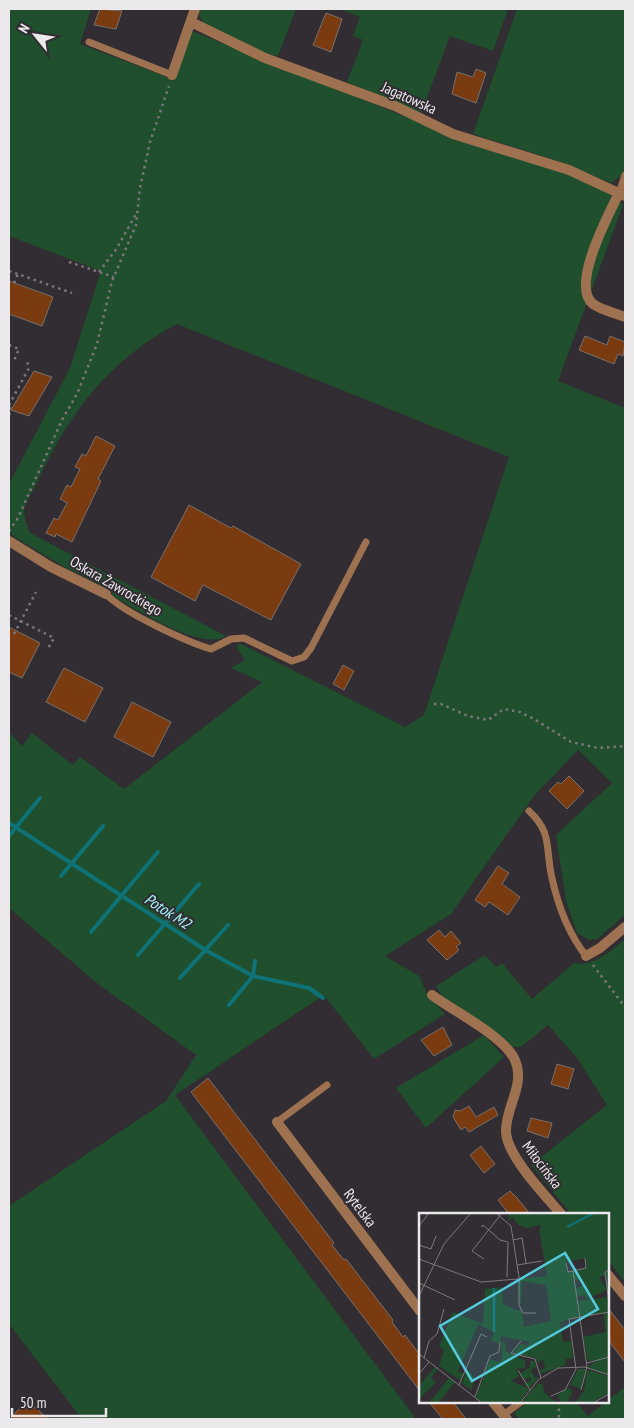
<svg xmlns="http://www.w3.org/2000/svg" width="634" height="1428" font-family="'PT Sans Narrow',sans-serif">
  <style>
    .green { fill: #1f4f2c }
    .lines { fill: none; stroke-linecap: round; stroke-linejoin: round }
    .stream { stroke: #0e7277; stroke-width: 4 }
    .building { fill: #7b3b11; stroke: #77706c }
    .path { stroke: #7a767a; stroke-width: 2.5; stroke-dasharray: 2.5 4; stroke-linecap: butt }
    .lane { stroke: #9e7250; stroke-width: 7 }
    .street { stroke: #9e7250; stroke-width: 10 }
    .labels { text-anchor: middle; stroke-width: 4; stroke-linejoin: round; paint-order: stroke }
    .street-label { font-size: 15px; fill: #ece9ec; stroke: #312d32 }
    .water-label { font-size: 16px; font-style: italic; fill: #a2f4f9; stroke: #312d32 }
    .inset-river { fill: none; stroke: #0e7277; stroke-width: 2.5 }
    .inset-road { fill: none; stroke: #7c787c; stroke-width: 1 }
    .view { fill: #54cadc; fill-opacity: 0.15; stroke: #54cadc; stroke-width: 2.5 }
    .inset-edge { fill: none; stroke: #ece9ec; stroke-width: 2.5 }
  </style>
  <rect width="100%" height="100%" fill="#312d32"/>
  <path class="green" d="M9 9H91L80 44 172 79 189 30 411 119 568 174 607 192 623 205 558 381 625 408V915L597 939 589 940 577 933 566 901 556 835 612 783 578 750 534 796 451 914 385 956 419 976 428 996 445 1014 374 1059 324 995 175 1095 416 1419H82L9 1324V1206L166 1101 196 1055 98 984 9 908V732L22 746 32 733 73 765 80 757 124 789 262 682 231 668 245 660 237 648 239 643 405 727 424 715 509 457 177 324C109 360 70 412 38 480 34 489 25 502 24 511 24 518 28 527 30 533L226 636C202 652 135 609 113 596L110 590 61 565 13 536 9 531V484L70 368 101 271 9 236Z
    M201 9H296L278 56 267 54 204 25 199 14Z
    M339 9H508L493 51 450 36 421 113 347 82 363 40 353 36 360 17Z
    M517 9H625V167L622 175 611 183 549 158 473 134Z
    M625 939V1282L608 1260V1214H571L531 1165 607 1105 577 1058 548 1025 521 1047H512L442 996 436 986 485 955 496 967 502 963 532 999 574 963C594 967 611 951 625 939Z
    M484 1035 504 1057 426 1128 396 1088Z
    M625 1387V1419H519L514 1413 528 1402H576L588 1416Z"/>
  <g class="lines">
    <path class="stream" d="M9 823 207 951 253 976 309 988 323 998
      M9 836 40 798
      M61 876 103 826
      M91 932 158 852
      M138 955 199 884
      M180 978 228 925
      M229 1005 253 976 255 961"/>
  </g>
  <path class="building" d="M100 9 122 11 116 29 94 25Z
    M326 13 342 19 331 52 313 45Z
    M476 69 486 73 476 103 452 94 457 72 473 77Z
    M9 281 53 297 42 326 9 314Z
    M585 336 607 345 610 336 625 342 623 356 618 354 614 364 579 350Z
    M34 371 52 377 29 416 11 410Z
    M96 436 115 446 98 479 101 481 72 542 56 534 55 537 46 533 54 518 58 520 67 503 60 499 67 485 71 487 80 469 75 467 82 454 86 456Z
    M189 505 231 528 233 526 301 564 271 620 203 585 195 601 151 577Z
    M9 627 40 643 22 678 9 672Z
    M343 665 354 671 344 690 333 684Z
    M64 668 103 688 85 722 46 702Z
    M132 702 171 722 153 757 114 737Z
    M569 776 584 791 567 809 549 791 558 782 561 784Z
    M498 866 509 873 502 884 520 897 508 915 489 902 485 907 475 900Z
    M439 930 445 937 451 931 461 943 456 947 459 950 447 960 427 940Z
    M443 1027 452 1045 434 1056 421 1040Z
    M557 1064 574 1069 568 1089 551 1084Z
    M208 1078 334 1243 332 1245 344 1260 346 1259 393 1320 392 1322 403 1337 405 1335 420 1355V1391L191 1092Z
    M469 1106 476 1117 494 1107 498 1115 469 1132 465 1127 461 1130 453 1117 455 1110 460 1111Z
    M531 1118 552 1123 548 1138 527 1131Z
    M481 1146 495 1164 484 1173 470 1155Z
    M510 1191 518 1199 530 1214H509L498 1200Z
    M608 1308 625 1330V1362L608 1340Z
    M27 1400 48 1419H10Z
    M429 1402H453L466 1419H443Z"/>
  <g class="lines">
    <path class="path" d="M69 262 114 277
      M9 271 72 293
      M99 272 117 248 137 212
      M14 283 18 274
      M9 345 19 349 13 363
      M9 405 29 368 27 361
      M9 407 11 409 9 415
      M9 531 18 518 62 420 77 394 97 344 112 281 136 225 140 188 150 142 169 86
      M9 615 54 638 47 650
      M14 634 36 592
      M434 704H441L468 716 488 720 504 709 520 712 534 719 571 742 598 748 625 746
      M593 965 625 1007
      M559 1402V1419"/>
    <path class="lane" d="M89 42 172 75
      M619 193 625 175
      M106 594C122 612 187 642 211 649L231 639 244 638 292 661 304 657 311 648 366 542
      M529 811C553 833 545 849 552 878 558 906 569 934 586 956
      M277 1122 327 1085
      M503 1415 521 1402"/>
    <path class="street" d="M191 22 265 58 395 106 453 134 569 170 625 196
      M172 75 195 9
      M619 193C609 214 570 286 593 304 601 310 616 313 625 317
      M9 541 51 567 106 594
      M586 956 600 948 625 927
      M432 995C453 1011 502 1035 514 1058 527 1084 505 1107 506 1132 507 1156 545 1195 561 1214
      M277 1122 420 1311
      M608 1275 625 1296
      M493 1402 507 1419"/>
  </g>
  <g class="labels">
    <g class="street-label">
      <text transform="translate(409 98) rotate(24)" y="5">Jagatowska</text>
      <text transform="translate(116 586) rotate(30)" y="5">Oskara Żawrockiego</text>
      <text transform="translate(542 1165) rotate(53)" y="5">Miłocińska</text>
      <text transform="translate(360 1208) rotate(53)" y="5">Rytelska</text>
    </g>
    <g class="water-label">
      <text transform="translate(168 911) rotate(33)" y="6">Potok M2</text>
    </g>
  </g>
  <g transform="translate(419 1213)">
    <rect width="190" height="190" fill="#312d32"/>
    <path d="M90 0H190V56L185 59 190 58V162L169 154 177 147 169 148 164 124 187 119 184 100 161 103 159 88 189 84 186 62 180 64 188 77 167 86 166 82 158 83 157 75 163 73 162 67H155L160 103 141 109 144 129 152 128 154 145 147 146 146 152 121 161 120 157 126 155 124 147 118 149 117 145 94 140 101 131 109 133 110 129 82 123 80 131 72 127 75 119 59 111 39 158 45 161 42 168 20 153 25 137 20 133 34 99 64 111 66 76 83 74 84 91 99 98 102 94 105 114 132 108 127 72 103 68 102 92 100 86V66L128 63 120 16 123 15 120 12 107 15 98 11 94 4 89 8ZM167 45 168 55 155 58V64L153 58 148 59 147 49ZM82 128 87 131 86 138 106 147V155L97 156 100 163 92 168 110 176 100 190H64L57 185 71 146 80 149 83 145ZM111 148H116L117 154 112 157 116 165 120 164 110 175 105 171 112 167 111 164 104 167 101 161 111 154ZM16 154 19 156 12 164 17 169 0 186V173ZM159 156H167L162 176 151 172ZM48 157 56 165 52 177 43 170ZM168 157 190 163V180L172 190H156L165 178ZM30 165 36 169 19 190H10ZM119 170 124 172 125 179 138 190H102ZM149 175 154 178 148 190H142L138 182Z" fill="#1f4f2c" fill-rule="evenodd"/>
    <path class="inset-river" d="M148 14 175 0M75 75V119"/>
    <path class="inset-road" d="M77 0 92 13 100 64V92L104 100H117M0 13 10 0M62 14 64 12 81 27 89 29 88 64M94 27 103 25 107 50M0 32 12 36 17 23M0 46 62 69 99 66M65 46 53 38 83 0M147 50 149 59 167 55 166 45M98 52 123 48M190 57 186 59 190 91M154 58 168 154 162 177M0 70 36 87M0 83 25 31 52 0M102 128 92 140 116 146 122 165M0 141 63 190M5 145 10 128 18 121 25 96M168 150 190 144M99 157 111 177M0 161 10 149M40 172 62 121 68 124M132 183 146 177 157 156 150 106 190 99M56 184 71 143 80 139 81 129M101 190 119 167 139 155 166 154 190 162M174 190 190 181"/>
    <path class="view" d="M146 40 179 96 53 168 21 113Z"/>
    <rect width="190" height="190" class="inset-edge"/>
  </g>
  <rect width="634" height="1428" fill="none" stroke="#ece9ec" stroke-width="20"/>
  <g transform="translate(35 35) rotate(300)" stroke="#312d32" stroke-width="4" paint-order="stroke">
  <path d="M0-4L9 19L0 12L-9 19Z" fill="#ece9ec"/>
  <text y="-8" font-size="14" font-weight="bold" text-anchor="middle" fill="#ece9ec">N</text>
  </g>
  <path d="M12 1408v8h94v-8" fill="none" stroke="#ece9ec" stroke-width="2.5"/>
  <text x="20" y="1408" font-size="15" fill="#ece9ec" stroke="#312d32" stroke-width="4" paint-order="stroke">50 m</text>
</svg>
